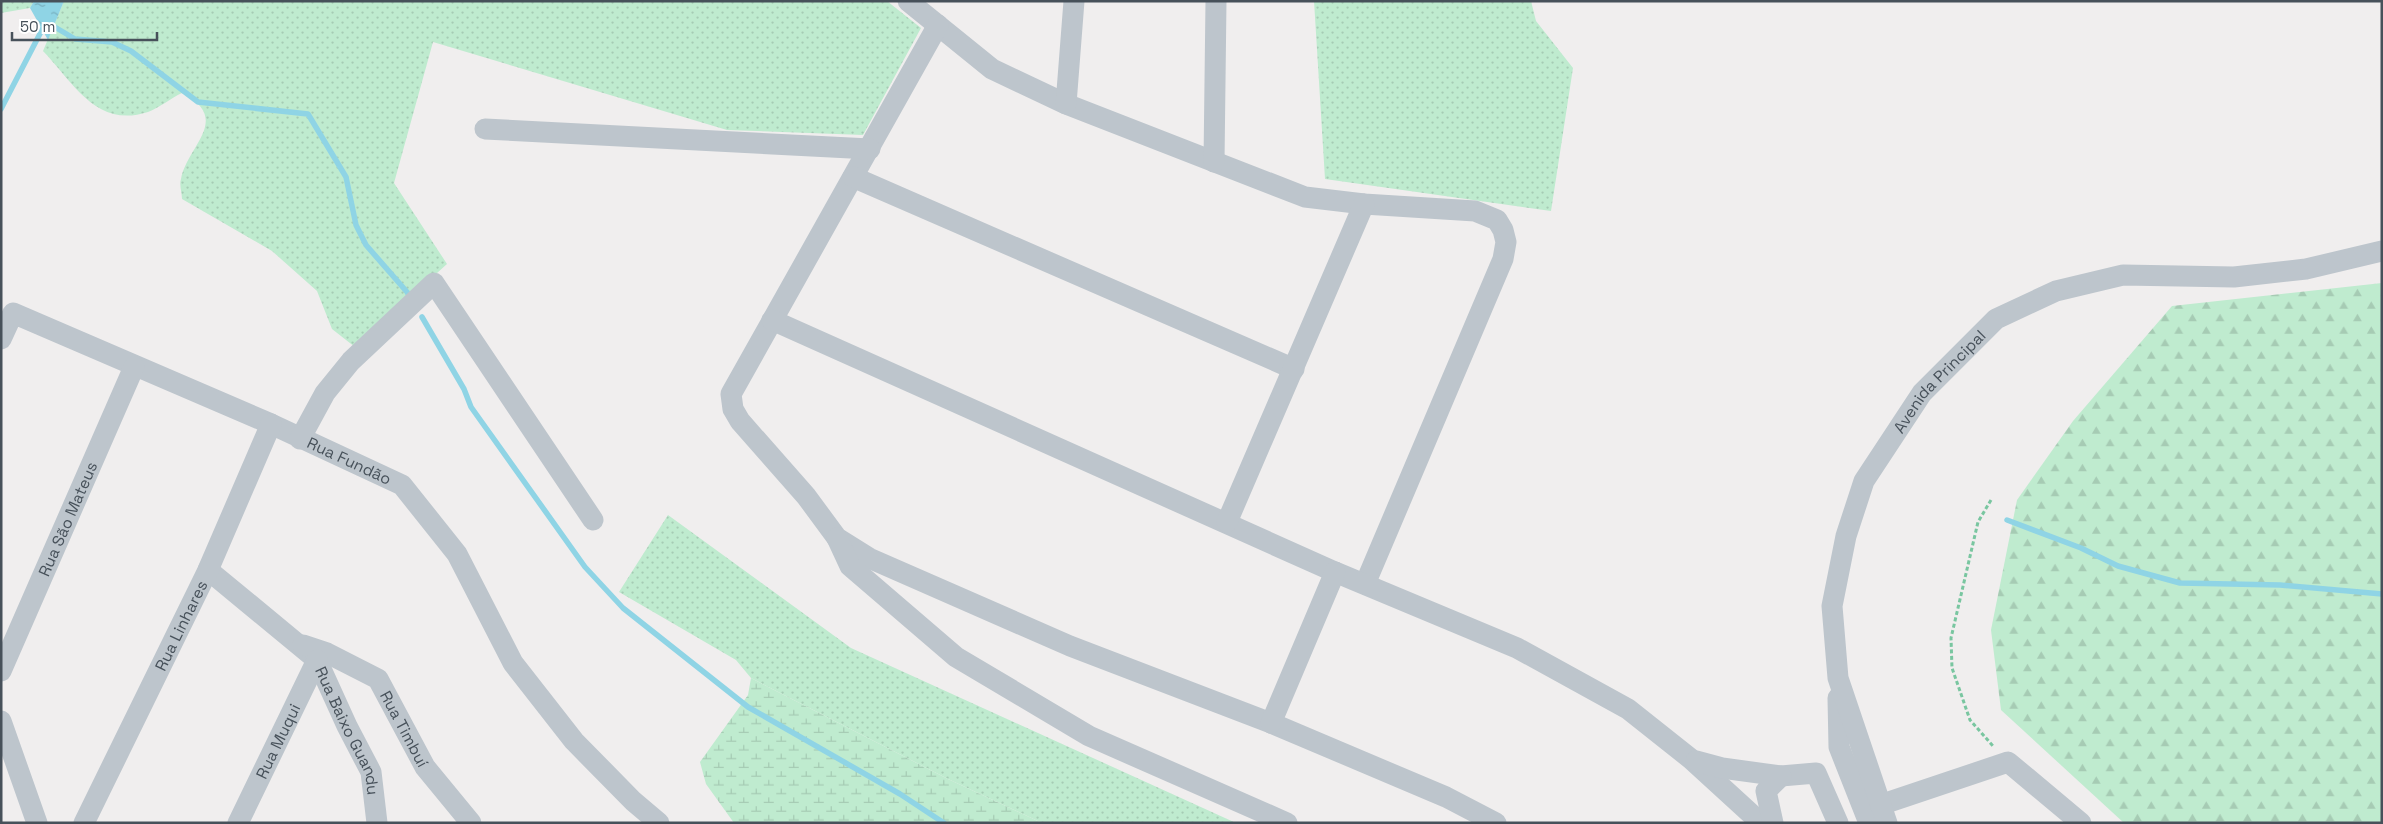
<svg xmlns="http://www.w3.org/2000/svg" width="2383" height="824" font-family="'Space Grotesk',sans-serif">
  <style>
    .grass { fill: url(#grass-dots) }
    .forest { fill: url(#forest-firs) }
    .wetland { fill: url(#wetland-marsh) }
    .water { fill: url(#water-ripples) }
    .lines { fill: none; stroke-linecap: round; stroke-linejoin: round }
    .stream { stroke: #8fd4e5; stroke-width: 5.5 }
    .path { stroke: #79c6a0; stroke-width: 3; stroke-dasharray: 4 2.5; stroke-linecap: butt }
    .minor { stroke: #bdc5cc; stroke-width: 21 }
    .labels { text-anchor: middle; stroke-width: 4; stroke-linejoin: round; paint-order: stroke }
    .street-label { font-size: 16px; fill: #47515a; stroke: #fff }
  </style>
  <defs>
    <pattern id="grass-dots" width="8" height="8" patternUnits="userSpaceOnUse" patternTransform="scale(1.25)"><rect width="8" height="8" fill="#bfebcf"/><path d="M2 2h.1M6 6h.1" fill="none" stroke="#a6cbb4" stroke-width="1.8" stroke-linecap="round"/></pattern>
    <pattern id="forest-firs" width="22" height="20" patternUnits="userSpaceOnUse" patternTransform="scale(1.25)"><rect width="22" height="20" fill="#bfebcf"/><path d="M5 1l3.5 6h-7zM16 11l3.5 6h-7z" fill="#a6cbb4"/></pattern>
    <pattern id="wetland-marsh" width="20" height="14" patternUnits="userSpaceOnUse" patternTransform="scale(1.25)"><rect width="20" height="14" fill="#bfebcf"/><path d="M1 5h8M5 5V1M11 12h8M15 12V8" fill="none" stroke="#a6cbb4"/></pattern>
    <pattern id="water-ripples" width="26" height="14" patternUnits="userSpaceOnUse" patternTransform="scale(1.25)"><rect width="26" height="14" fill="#8fd4e5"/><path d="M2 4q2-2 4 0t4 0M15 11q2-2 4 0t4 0" fill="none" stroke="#77aebd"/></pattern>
  </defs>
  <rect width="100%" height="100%" fill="#f0eeee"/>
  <path class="grass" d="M1 1H34L30 8 1 13Z
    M64 1H887L921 28 863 135 727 130 433 42 394 183 447 264 355 347 332 329 317 291 272 251 182 199C182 193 179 185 181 179 187 146 233 119 182 93 171 98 159 108 148 112 96 129 73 82 43 51Z
    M1314 1H1531L1536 21 1573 68 1551 211 1325 179Z
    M668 515 851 648 1236 823H1042L948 779 751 678 736 660 619 592Z"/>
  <path class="forest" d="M2382 283V823H2124L2001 710 1991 630 2017 500 2073 421 2172 306Z"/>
  <path class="wetland" d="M751 678 948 779 1042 823H734L706 784 700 762 748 695Z"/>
  <path class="water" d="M34 1H64L48 40 30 8Z"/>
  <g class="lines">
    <path class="stream" d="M48 23 75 39 112 42 131 51 198 102 308 114 346 177 356 225 366 245 407 292 411 299
      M1 109 45 24
      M422 317 464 389 471 407 585 567 623 608 748 707 900 794 944 823
      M2007 520 2081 548 2118 566 2180 583 2280 585 2382 594"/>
    <path class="path" d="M1991 500 1978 522 1951 638 1952 668 1970 720 1993 746"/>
    <g class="minor">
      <path d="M908 1 992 69 1066 104 1305 197 1364 204 1475 211 1497 220 1503 230 1506 242 1503 259 1365 584"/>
      <path d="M938 25 731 394 733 409 740 421 806 496 837 538 869 558 1070 646 1271 723 1446 797 1496 823"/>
      <path d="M1066 104 1074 1"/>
      <path d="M485 129 870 149"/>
      <path d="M1214 162 1216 1"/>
      <path d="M853 177 1294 369"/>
      <path d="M772 320 1335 572 1517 648 1628 709 1691 759 1761 823"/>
      <path id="s1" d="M1 339 13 313 271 424 402 485 457 554 513 663 574 741 633 801 659 823"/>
      <path d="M300 439 325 393 351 361 434 283 593 520"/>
      <path d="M1227 522 1364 204"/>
      <path d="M837 538 850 566 956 657 1089 736 1287 823"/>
      <path id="s2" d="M208 570 317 660 347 726 371 772 377 823"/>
      <path id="s3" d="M303 645 327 653 378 679 425 767 471 823"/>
      <path id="s4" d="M1 671 134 367"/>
      <path d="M1838 698 1839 747 1869 823"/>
      <path d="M1 721 37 823"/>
      <path d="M1271 723 1335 572"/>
      <path d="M1696 761 1722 768 1781 776 1816 773 1838 823"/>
      <path d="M1880 805 2008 762 2081 823"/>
      <path id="s5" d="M84 823 208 570 271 424"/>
      <path id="s6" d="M238 823 317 660"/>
      <path d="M1773 823 1766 791 1781 776"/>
      <path id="s7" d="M1887 823 1838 678 1832 606 1846 536 1864 481 1922 393 1996 319 2056 291 2123 275 2234 277 2306 269 2382 251"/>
    </g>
  </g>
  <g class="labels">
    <g class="street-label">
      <text dy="6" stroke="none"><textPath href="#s7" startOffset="480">Avenida Principal</textPath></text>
      <text dy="6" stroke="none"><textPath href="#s1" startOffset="396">Rua Fundão</textPath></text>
      <text dy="6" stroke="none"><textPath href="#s4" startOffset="166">Rua São Mateus</textPath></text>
      <text dy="6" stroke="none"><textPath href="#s5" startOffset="220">Rua Linhares</textPath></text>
      <text dy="6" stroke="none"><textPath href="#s3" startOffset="139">Rua Timbuí</textPath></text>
      <text dy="6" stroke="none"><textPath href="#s2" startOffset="219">Rua Baixo Guandu</textPath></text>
      <text dy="6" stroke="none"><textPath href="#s6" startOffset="91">Rua Muqui</textPath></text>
    </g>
  </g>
  <rect width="2383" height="824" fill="none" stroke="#47515a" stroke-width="5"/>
  <path d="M12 32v8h145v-8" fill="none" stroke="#47515a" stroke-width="2.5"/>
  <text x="20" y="32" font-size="15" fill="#47515a" stroke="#ffffff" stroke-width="4" paint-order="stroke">50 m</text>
</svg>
